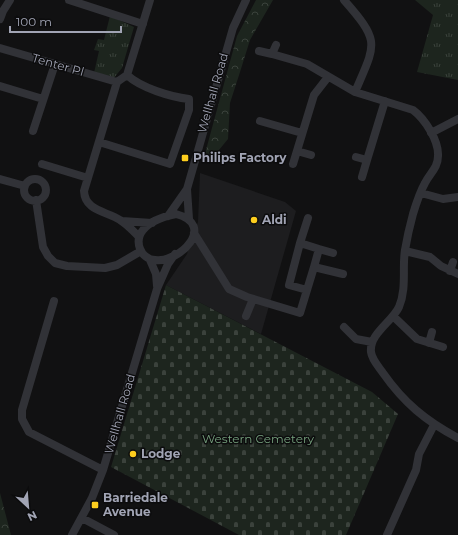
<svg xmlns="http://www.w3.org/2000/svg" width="458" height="535" font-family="Montserrat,sans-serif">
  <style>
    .built { fill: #1d1d1f }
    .grass { fill: url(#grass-tufts) }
    .forest { fill: url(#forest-crowns) }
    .cemetery { fill: url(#cemetery-stones) }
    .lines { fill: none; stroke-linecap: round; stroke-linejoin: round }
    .minor { stroke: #313237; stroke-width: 8 }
    .poi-dot { fill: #fdce1e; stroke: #0c0c0d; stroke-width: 1.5 }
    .labels { text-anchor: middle; stroke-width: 3; stroke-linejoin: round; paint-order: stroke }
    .street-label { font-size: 12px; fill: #a1a4b4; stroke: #0c0c0d }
    .poi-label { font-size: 12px; font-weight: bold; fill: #a1a4b4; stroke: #0c0c0d; text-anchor: start }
    .park-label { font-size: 12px; fill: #76a17e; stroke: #0c0c0d }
  </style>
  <defs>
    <pattern id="grass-tufts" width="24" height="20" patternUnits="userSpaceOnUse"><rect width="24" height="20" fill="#1d251e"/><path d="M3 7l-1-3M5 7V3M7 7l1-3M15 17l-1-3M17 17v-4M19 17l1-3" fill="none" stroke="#3b423c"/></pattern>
    <pattern id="forest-crowns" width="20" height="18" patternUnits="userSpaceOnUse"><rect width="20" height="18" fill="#1d251e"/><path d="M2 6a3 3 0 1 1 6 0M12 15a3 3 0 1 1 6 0" fill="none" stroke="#3b423c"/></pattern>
    <pattern id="cemetery-stones" width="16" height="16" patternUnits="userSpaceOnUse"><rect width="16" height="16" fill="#1d251e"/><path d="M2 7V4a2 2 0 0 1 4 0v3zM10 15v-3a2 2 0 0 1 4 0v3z" fill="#3b423c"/></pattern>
  </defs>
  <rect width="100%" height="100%" fill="#111112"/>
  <path class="built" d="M200 173 285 202 296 211 261 334 166 285 187 254 198 222Z"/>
  <path class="grass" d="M415 0H458V80L417 72 433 15Z
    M110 16 134 27 122 68 113 79 94 73 99 51 94 50 98 39 104 40Z"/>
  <path class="forest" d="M256 0H273L250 40 240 72 230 103 228 139 209 162 203 161 237 36Z
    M0 493 11 535H0Z"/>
  <path class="cemetery" d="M166 285 372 392 398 414 346 535H239L111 467Z"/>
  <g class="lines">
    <path class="minor" d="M69 0 143 24
      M344 0C381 42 376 43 355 92
      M0 19 3 11 10 0
      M0 48 117 82
      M259 51 272 54 276 45
      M272 54 307 64 355 92 413 110C425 119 439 141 438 156 438 168 430 173 425 183 420 192 416 204 413 214 410 225 407 238 405 250 402 268 407 288 399 307 392 322 369 334 371 352 372 360 379 367 383 373 404 403 426 421 458 438
      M0 86 43 99
      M260 121 302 133
      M33 131 55 64
      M431 133 458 119
      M99 142 170 164 189 110V99C171 97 141 88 127 75
      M297 151 311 155
      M356 157 367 160 362 177
      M367 160 385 101
      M42 164 88 178
      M293 164 314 95 328 77
      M0 179 25 186
      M24 190a11 11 0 1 1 22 0a11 11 0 1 1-22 0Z
      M187 189 189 219
      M421 193 443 199 458 197
      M36 200 43 247 48 256 55 263 67 266 105 268 117 265 141 251
      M176 214C217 225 180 263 155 260 140 259 134 241 143 230 150 221 166 216 176 214Z
      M168 216 187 189 233 28 246 0
      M122 221 152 223
      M194 233 229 289 247 297 300 313 314 267 343 274
      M139 237C133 231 127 224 120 220 106 211 85 211 84 191L117 82 127 75 150 0
      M300 243 308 218
      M319 249 333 253
      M405 251 430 257 441 266 458 274
      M150 260 156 274 157 286
      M450 271 453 262
      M307 290 289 285 300 243 319 249 314 267
      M54 301 22 410V419L29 432 103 470
      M246 316 253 299
      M393 316 417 339 443 347
      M344 327 356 339 372 342
      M429 343 432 332
      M82 518 114 535
      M72 535 92 498 103 470 157 289 168 264 175 254
      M387 535 416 470 419 454 434 425"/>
  </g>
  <g class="poi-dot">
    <rect x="181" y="154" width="8" height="8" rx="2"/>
    <circle cx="254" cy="220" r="4"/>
    <circle cx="133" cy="454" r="4"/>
    <rect x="91" y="501" width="8" height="8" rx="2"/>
  </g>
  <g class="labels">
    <g class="street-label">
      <text transform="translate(58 65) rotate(16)" y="4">Tenter Pl</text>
      <text transform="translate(213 93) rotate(-74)" y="4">Wellhall Road</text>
      <text transform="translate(120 414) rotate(-74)" y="4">Wellhall Road</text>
    </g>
    <g class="poi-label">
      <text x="193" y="162">Philips Factory</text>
      <text x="262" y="224">Aldi</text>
      <text x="141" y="458">Lodge</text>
      <text x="103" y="502">Barriedale<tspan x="103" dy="14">Avenue</tspan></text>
    </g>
    <g class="park-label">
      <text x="258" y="443">Western Cemetery</text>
    </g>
  </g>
  <g transform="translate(28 507) rotate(154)" stroke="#0c0c0d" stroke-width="3" paint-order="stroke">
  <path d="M0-3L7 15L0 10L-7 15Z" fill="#a1a4b4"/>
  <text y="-6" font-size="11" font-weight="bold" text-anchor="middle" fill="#a1a4b4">N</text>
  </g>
  <path d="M10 26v6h111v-6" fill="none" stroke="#a1a4b4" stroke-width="2"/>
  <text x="16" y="26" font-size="12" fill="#a1a4b4" stroke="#0c0c0d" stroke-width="3" paint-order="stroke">100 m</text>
</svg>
